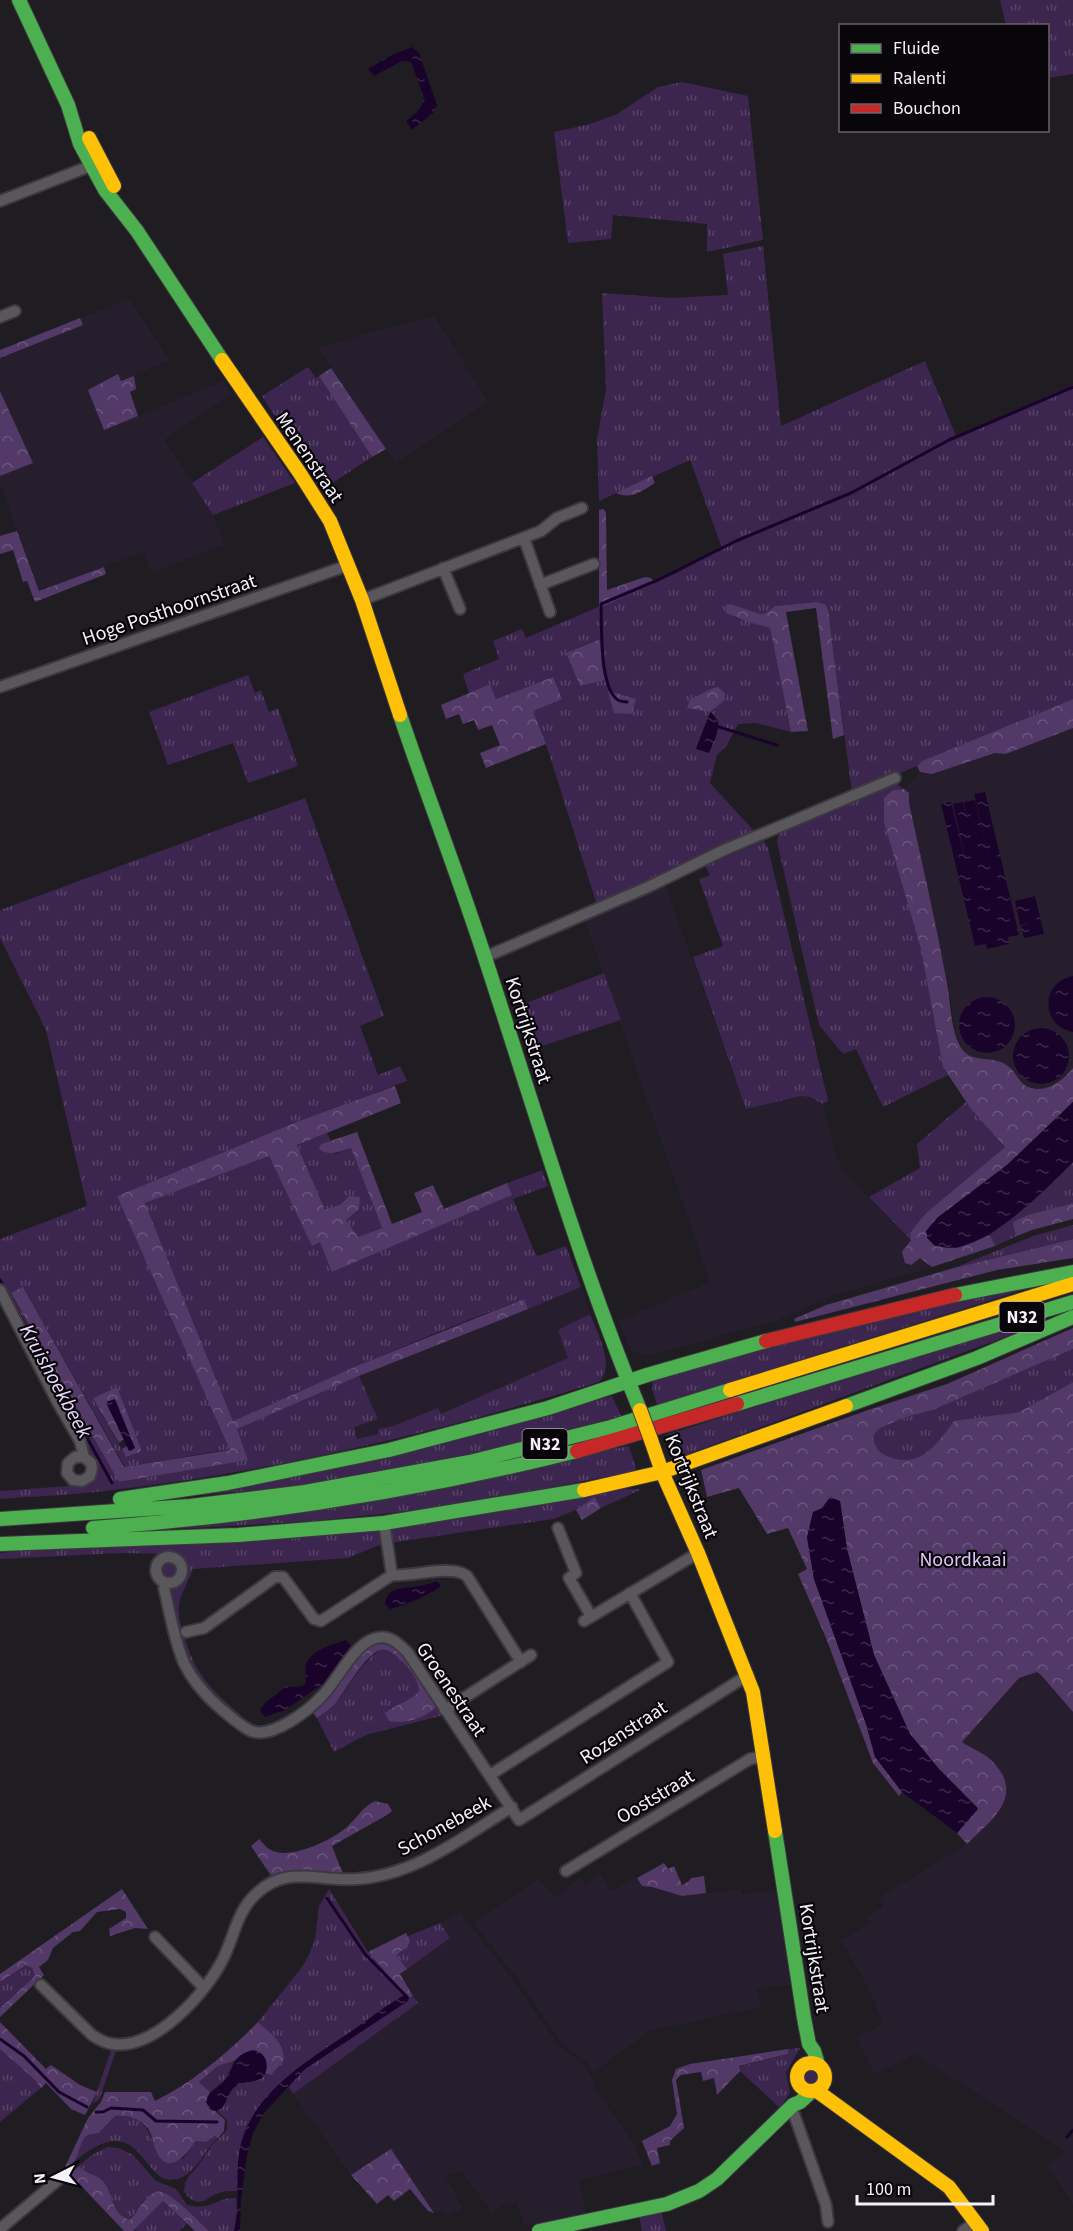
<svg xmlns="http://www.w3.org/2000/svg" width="1073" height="2231" font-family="'Source Sans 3',sans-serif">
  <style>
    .built { fill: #261e2d }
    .grass { fill: url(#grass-tufts); fill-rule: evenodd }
    .forest { fill: url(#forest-crowns) }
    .water { fill: url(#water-ripples) }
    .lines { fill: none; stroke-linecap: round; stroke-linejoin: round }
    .stream { stroke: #1a032b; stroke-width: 3 }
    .street-casing { stroke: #3c393e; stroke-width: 14 }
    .fast-casing { stroke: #3c393e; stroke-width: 16 }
    .slow-casing { stroke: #3c393e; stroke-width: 16 }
    .jam-casing { stroke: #3c393e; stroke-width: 16 }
    .street { stroke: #59575b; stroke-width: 10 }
    .fast { stroke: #4caf50; stroke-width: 14 }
    .slow { stroke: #ffc107; stroke-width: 14 }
    .jam { stroke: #c62828; stroke-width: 14 }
    .slow-bridge-casing { stroke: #3c393e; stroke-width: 16; stroke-linecap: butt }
    .slow-bridge { stroke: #ffc107; stroke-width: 14 }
    .labels { text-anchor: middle; stroke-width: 4.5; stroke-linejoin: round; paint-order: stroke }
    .shield { fill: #08060a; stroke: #aeaab1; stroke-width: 1.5 }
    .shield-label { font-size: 18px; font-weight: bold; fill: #f5f1f9 }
    .street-label { font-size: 20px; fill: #f5f1f9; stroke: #08060a }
    .park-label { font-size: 20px; fill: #dfc6f9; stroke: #08060a }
    .water-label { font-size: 21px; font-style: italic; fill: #ebdbfd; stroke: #08060a }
  </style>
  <defs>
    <pattern id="grass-tufts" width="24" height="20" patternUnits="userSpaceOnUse" patternTransform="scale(1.5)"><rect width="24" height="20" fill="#3c254e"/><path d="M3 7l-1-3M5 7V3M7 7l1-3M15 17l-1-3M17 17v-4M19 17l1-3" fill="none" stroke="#594568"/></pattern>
    <pattern id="forest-crowns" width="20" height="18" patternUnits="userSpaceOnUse" patternTransform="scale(1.5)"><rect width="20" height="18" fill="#523968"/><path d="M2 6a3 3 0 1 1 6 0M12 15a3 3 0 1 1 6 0" fill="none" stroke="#6c567e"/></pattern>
    <pattern id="water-ripples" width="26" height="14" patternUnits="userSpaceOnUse" patternTransform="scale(1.5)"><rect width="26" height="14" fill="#1a032b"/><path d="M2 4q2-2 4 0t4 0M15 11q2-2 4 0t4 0" fill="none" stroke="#3c284a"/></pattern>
  </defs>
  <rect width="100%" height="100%" fill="#1f1c22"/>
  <path class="built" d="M129 299 170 360 121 381 118 375 104 430 223 381 232 394 164 440 213 515 225 544 152 573 144 552 39 591 0 484V476L33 462 0 391V358L83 325 80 318Z
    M434 316 488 401 395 463 317 347Z
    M1073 728V1068L1067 1075 1048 1088 1041 1090 1025 1086 1007 1065 972 1057 963 1051 955 1032 948 984 909 803V793L904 789 920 772 932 774 995 753 1006 754Z
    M665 884 746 1109 801 1096 810 1097 823 1104 837 1157 846 1174 911 1240 920 1257 932 1267 829 1297 775 1321 652 1355H641L631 1350 618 1321 710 1282 584 918Z
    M581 1287 590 1314 558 1330 569 1358 441 1414 438 1408 393 1426 378 1429V1434L357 1439 354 1427 378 1418 359 1376Z
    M1032 1672H1037L1041 1675 1073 1712V2205L1048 2165 1064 2151 916 2054 874 2074 857 2037 884 2024 862 1976 841 1940 871 1923 867 1916 883 1907 879 1898 967 1844 994 1817 989 1758 962 1742 1019 1678Z
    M600 1872 610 1891 637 1878 642 1886 682 1896 741 1889 742 1894 782 1890 795 1984 757 1988 761 2007 649 2031 594 2072 585 2061 562 2044 522 1984 473 1922 539 1879 555 1898 580 1877 586 1885Z
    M460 1912 515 1983 559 2046 579 2060 590 2074 596 2084 593 2086 634 2144 643 2165 579 2180 586 2213 525 2226 516 2203 506 2206 504 2204 492 2213 462 2172H458L445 2175 463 2208 447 2216 442 2209 434 2213 391 2150 351 2175 293 2094 418 2003 400 1974 449 1938 440 1923Z"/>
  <path class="grass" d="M1000 0H1073V74L1048 78V26L1006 25Z
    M682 82 748 96 763 240 707 252V224L613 215 611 239 568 243 554 132 590 124 617 114 658 87Z
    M763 246 781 426 925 361 956 436 1073 385V699L922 761 917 766 852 793 828 609 825 604 817 602 775 606 766 613 760 614 730 605 734 617 770 628 791 732 756 723 738 724 726 747 717 755 710 783 756 833 597 905 546 744 533 711 553 677 496 699 490 684 469 693 463 674 499 659 493 641 522 629 526 638 677 573 722 548 690 460 599 501 597 439 606 389 602 293 671 298 728 295 723 254ZM599 639 602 667 605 680 580 686 566 653ZM713 688 715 708 710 712 694 698 700 697ZM711 712 719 722 716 735 709 752 696 748Z
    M308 367 316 378 319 376 372 457 323 489 262 396Z
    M263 437 295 483 213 515 192 483Z
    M248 675 255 693 261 690 269 712 278 708 298 766 248 783 233 743 168 765 149 712Z
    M895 783 904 789 893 790 943 1067 948 1075 883 1107 856 1049 843 1054 819 1025 777 842 779 833Z
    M305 798 384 1016 360 1026 378 1075 400 1066 407 1081 304 1119 117 1196 231 1449 125 1467 23 1287 11 1294 120 1482 248 1459 236 1429 359 1376 378 1419 354 1427 357 1439 378 1434V1429L393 1426 438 1408 441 1414 568 1358 558 1330 590 1314C597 1332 616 1366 599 1382 441 1431 278 1471 113 1490 76 1495 38 1496 0 1499V1491L82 1485 94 1463 0 1287V1239L87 1206 46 1030 0 938V910ZM117 1387 140 1452 126 1457 93 1398Z
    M764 841 768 848 828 1101 823 1104 810 1097 801 1096 746 1109 693 957 723 946 699 879 710 875 705 866Z
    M604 973 621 1020 527 1051 513 1008Z
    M966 1102 1005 1147 926 1213 911 1240 869 1197 920 1168 917 1144Z
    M327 1133 331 1141 321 1144 335 1154 351 1147 382 1228 358 1237 345 1220 350 1215 349 1196 341 1204 325 1211 297 1145Z
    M269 1156 312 1245 320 1241 333 1271 511 1195 507 1183 542 1170 548 1186 513 1199 535 1253 538 1256 566 1246 581 1287 528 1309 524 1299C425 1335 329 1378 233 1421L145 1203Z
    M1073 1162V1203L1028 1215 1014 1229 1017 1236 995 1246 990 1235 1050 1185Z
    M1073 1225V1239L954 1268 1033 1236Z
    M1032 1287 657 1405 652 1388 653 1380 881 1318Z
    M1044 1315 1035 1326 683 1456 669 1446 666 1435Z
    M1073 1349V1382L1019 1412 954 1422C938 1443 920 1469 890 1457 879 1453 875 1448 873 1437L877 1430 887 1425 906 1417 933 1410Z
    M612 1396 621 1416 470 1455 286 1488 149 1499Z
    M629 1446 636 1469 635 1471 403 1516 177 1529Z
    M625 1489H642L601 1508 596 1497 576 1510 553 1519 382 1544 348 1558 193 1569C189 1582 179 1594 179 1608 178 1617 181 1626 184 1635 193 1669 208 1687 235 1710 242 1716 248 1723 258 1725 270 1727 285 1715 296 1710L298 1713 264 1729 250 1728 207 1693 186 1661 169 1591 184 1578 185 1569 181 1558 171 1554 121 1553 0 1559V1553Z
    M160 1570a9 9 0 1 1 18 0a9 9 0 1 1-18 0Z
    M380 1650C399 1650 417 1674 419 1691L416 1696 390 1709 438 1705 444 1715 366 1735 334 1752 317 1718C323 1713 331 1709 336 1703 350 1685 360 1664 380 1650Z
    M329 1889 368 1952 406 1994 323 2051 268 2096 242 2141 238 2166 237 2191C232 2191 226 2191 222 2192 206 2196 200 2212 184 2192L185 2183 189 2176 198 2166 212 2145 227 2130V2120L217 2111C228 2106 226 2094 234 2087 242 2081 254 2080 263 2077L266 2073 271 2074 284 2060C284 2041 271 2034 258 2022L302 1967 309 1955 315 1939 319 1906Z
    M440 1923 450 1938 407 1969 397 1956 410 1941 408 1936Z
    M26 1965 32 1968 35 1976 0 2008V1982Z
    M413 1996 418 2003 293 2094 288 2086 305 2069Z
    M112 2047 117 2048 99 2100 93 2103Z
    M800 2048 786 2073 790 2093 780 2108 740 2071 738 2067 788 2054V2049Z
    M0 2049 36 2081 41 2088 0 2122Z
    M234 2061 226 2079 210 2092 199 2082 218 2066Z
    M802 2077a9 9 0 1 1 18 0a9 9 0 1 1-18 0Z
    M115 2116C143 2114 149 2129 156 2152L183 2159 196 2141 215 2136 218 2138C205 2149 200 2167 184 2176 140 2200 148 2100 75 2161L83 2139 88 2135 99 2133Z
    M107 2147 119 2148 133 2155 156 2181 176 2189 187 2205C213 2211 213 2198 236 2198L237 2210 234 2231H209L195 2218 155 2192 144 2200 130 2220C109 2211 115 2195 103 2181 97 2174 87 2174 79 2166L90 2156Z
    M163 2201 187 2224 179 2231H137L135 2229Z
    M661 2210 666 2231H642L639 2215Z"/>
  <path class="forest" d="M80 318 83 325 0 358V350Z
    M331 368 386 449 372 457 319 376Z
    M118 374 121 381 134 376 136 389 130 392 138 416 104 430 88 390Z
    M0 391 33 463 0 476Z
    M652 476 655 483C642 491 631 500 616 493Z
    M603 509 606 512 607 590 645 577 651 578 655 583 599 608V510Z
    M17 531 39 591 104 567 106 574 35 602 27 581 23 582 13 550 0 554V536Z
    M817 602 825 604 828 609 844 735 833 739 816 608 786 612 808 731 791 732 770 628 748 622 726 613 725 607 730 604 760 614 766 613 775 606Z
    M600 639 602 667 605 680 580 686 566 653Z
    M553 677 562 699 533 711 546 744 486 768 480 753 500 745 492 725 478 730 474 720 463 724 459 714 446 719 441 705 490 684 496 699Z
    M718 687 725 693C725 703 717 706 710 712L687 708 690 700 713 688Z
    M608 691 636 699 632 714 614 713Z
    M1073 699V728L1006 754 995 753 932 774 920 772 917 766 922 761Z
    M904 789 909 793V803C922 863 936 923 947 983 951 1004 950 1031 962 1049 972 1064 995 1055 1008 1066 1015 1071 1019 1082 1026 1086 1044 1095 1062 1082 1073 1068V1102L1007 1165 937 1218 957 1248 990 1235 995 1246 932 1267 920 1258 911 1265 905 1263 902 1252 911 1240 910 1233 926 1213 1005 1147 971 1109 943 1067 921 949 884 822V798L893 790Z
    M395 1086 401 1103 297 1145 325 1210 341 1204 349 1196 360 1197 359 1209 346 1220 358 1237 382 1228 351 1148C340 1151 330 1157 319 1149L321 1144 357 1132 392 1224 422 1212 414 1193 433 1185 444 1209 507 1183 512 1195 332 1272 320 1242 312 1246 269 1156 145 1203 233 1421 359 1365 524 1299 528 1309 359 1376 237 1429 248 1460 119 1482 11 1293 23 1287 124 1467 230 1450 117 1196 304 1119Z
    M1073 1203V1219L1032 1230 1017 1236 1014 1229 1013 1222 1028 1215Z
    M1073 1239V1258L997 1270 795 1322 794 1319 826 1305 954 1268Z
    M1073 1328V1349L933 1410 906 1417 887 1425 877 1430 873 1437C875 1448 879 1453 890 1457 920 1469 938 1443 954 1421L1019 1412 1073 1382V1712L1041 1675 1037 1672 1019 1678 962 1742C971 1748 982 1752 990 1759 1027 1794 993 1819 967 1844L957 1833 978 1808 939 1769 910 1734 874 1655 847 1549 840 1501 826 1503 807 1537 814 1579 866 1724 875 1756 902 1792 899 1796 873 1763 826 1638 798 1574 807 1569 788 1528 767 1534 739 1488 707 1497 701 1470 868 1410 947 1384Z
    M117 1387 141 1449 140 1452 126 1457 122 1449 127 1446 130 1451 134 1449 106 1403 124 1439 119 1443 93 1398Z
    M595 1497 601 1508 582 1520 576 1510Z
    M386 1641 400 1649 438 1705C428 1717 405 1725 389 1721L385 1713C395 1704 412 1701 419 1691 418 1680 409 1667 401 1660 396 1655 387 1648 380 1650 365 1655 345 1691 335 1704 330 1709 323 1714 317 1718L310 1709 341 1681 366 1648 371 1644Z
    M375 1801 388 1804 392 1811 387 1815 332 1846 343 1874C318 1872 295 1866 272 1877L251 1846 259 1839C263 1843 267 1849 273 1851 292 1859 333 1840 348 1826 358 1817 362 1807 375 1801Z
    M664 1863 668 1869 674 1866 682 1885 689 1881 691 1878 704 1876 706 1893 682 1896 652 1887 642 1886 637 1878Z
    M122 1889 148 1929 135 1928 110 1936 109 1929 126 1918V1912L120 1909 97 1912 80 1931 73 1932 53 1948 48 1960 39 1967 44 1975 0 2017V2008L35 1976 32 1968 26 1965 0 1982V1974Z
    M406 1933 410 1941 407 1948 401 1951 397 1956 407 1969 400 1974 413 1996 409 1998 368 1952Z
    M0 2022 46 2069 51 2065 80 2085 97 2092 85 2115 71 2109 46 2083 41 2088 36 2081 0 2049Z
    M258 2022C271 2034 284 2041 284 2060L271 2075 266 2073 267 2066 241 2055 234 2061 218 2066 199 2082 210 2092 207 2098 210 2109 215 2111 225 2120 224 2131 218 2138 215 2136 206 2142 196 2141C187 2153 170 2177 157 2153 152 2144 153 2133 146 2126 138 2118 126 2115 115 2116L99 2133 88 2135 83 2139 75 2161 66 2169 65 2167 88 2118 101 2102 105 2092H151L155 2101C193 2082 228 2053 258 2022Z
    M788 2049V2054L739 2066 740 2071 717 2095 714 2078 703 2081 701 2072 681 2075 676 2080 684 2128 670 2141V2145L657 2148 660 2163 652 2166 642 2141 670 2126 677 2114 672 2080 676 2069 690 2064Z
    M391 2149 434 2213 428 2211 410 2189 394 2201 388 2195 377 2204 351 2175Z
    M79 2166C86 2174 97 2174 103 2181 115 2195 109 2212 130 2220 138 2211 144 2196 156 2192 167 2187 200 2223 209 2231H195L163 2201 133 2231H124L70 2174Z"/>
  <path class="water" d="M412 47 419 53 437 105 434 112 412 130 406 121C414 115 423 108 424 97L411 62 402 61 374 76 368 69 390 56Z
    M710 712C725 722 715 739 709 753L696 749Z
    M985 792 1019 935 1008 937 1009 944 987 949 986 944 975 946 941 804 951 802 967 866 953 804 963 802 968 821 964 802 975 800 994 877 974 794Z
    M1035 896 1044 934 1024 938 1021 926 1029 924 1020 925 1015 901Z
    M1073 976V1032C1040 1026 1040 982 1073 976Z
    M959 1025a28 28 0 1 1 56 0a28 28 0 1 1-56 0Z
    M1013 1056a28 28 0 1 1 56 0a28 28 0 1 1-56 0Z
    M1073 1102V1162C1043 1192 999 1237 959 1247 952 1249 943 1247 935 1246L927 1238 926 1231 937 1218 1007 1165Z
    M115 1399 135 1448 129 1451 106 1402Z
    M830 1497 840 1501 847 1549 874 1655 910 1734 939 1769 978 1809 957 1833 902 1792 875 1757 866 1724 814 1579 807 1537 813 1512 822 1508Z
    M438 1581 441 1586C428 1596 406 1605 390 1609L385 1604C388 1585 404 1589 419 1586 425 1585 432 1583 438 1581Z
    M346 1640 351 1645 330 1679 285 1710 265 1717 260 1710 265 1703 287 1686C318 1691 299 1673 308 1660 316 1648 334 1644 346 1640Z
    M406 1994 409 1998 408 2001 305 2069 264 2113 253 2133 247 2155 241 2200 240 2231H234C242 2202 233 2170 242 2140 257 2089 312 2058 353 2030 370 2018 388 2004 406 1994Z
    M253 2050C267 2053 270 2065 263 2077 254 2084 243 2080 235 2087 228 2092 227 2102 222 2108L215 2111 210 2109 206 2102C209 2090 218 2089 225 2080 236 2067 232 2055 253 2050Z"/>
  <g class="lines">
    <path class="stream" d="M627 702C624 701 620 702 618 700 599 688 602 625 601 604L658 580 736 541 851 493 949 440 1073 387
      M716 726 777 745
      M0 1280 112 1483
      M327 1898 365 1954 407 1997
      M0 2039 24 2056 59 2092 87 2107
      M96 2112H103L111 2108 143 2110 156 2121 217 2122
      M1067 2137 1073 2130"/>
    <defs>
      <path id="street" d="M0 201 98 163
        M0 317 15 311
        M524 538 550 612
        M443 568 460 609
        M540 585 594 564
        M362 600 541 531 557 518 582 508
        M0 687 349 565
        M485 957 648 887 724 850 895 778
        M0 1290 58 1403 80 1441 84 1457 91 1463 92 1468 90 1476 82 1481 73 1480 67 1473 68 1463 75 1457H84
        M384 1523 392 1575
        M558 1528 576 1573 569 1578 591 1616
        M156 1570a13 13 0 1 1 26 0a13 13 0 1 1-26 0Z
        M166 1583 164 1588C170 1613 174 1640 184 1663 193 1682 206 1696 221 1709 230 1716 240 1726 251 1731 272 1739 308 1711 322 1696 337 1681 353 1646 373 1639 389 1633 398 1643 408 1653L519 1820 748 1675
        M584 1621 698 1553
        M186 1632 204 1628 275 1577H283L314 1619 321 1621 392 1575C413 1577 451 1564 467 1576L521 1662
        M445 1710 531 1655
        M490 1775 668 1662 630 1593
        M566 1871 750 1759 764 1756
        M155 1937 204 1988
        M41 1985 92 2035C98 2039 105 2043 113 2044 155 2050 206 1993 223 1959 234 1937 237 1911 256 1894 287 1864 318 1882 356 1879 414 1876 463 1837 512 1807
        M789 2110 794 2114 826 2205 828 2222
        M0 2229 64 2175
        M963 2231 975 2222"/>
      <path id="fast" d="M19 0 68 105 80 144 105 190 137 231 222 360
        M400 715C428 798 460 880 487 964 536 1113 580 1265 640 1410
        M955 1295 1073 1272
        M737 1404 1073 1302
        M846 1406 977 1358 1073 1317
        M120 1499 228 1483 389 1450 548 1408 647 1375 766 1341
        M0 1519 190 1506 305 1492 470 1462 611 1427 730 1390
        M93 1528C257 1516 418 1491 577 1451
        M0 1544 238 1535 384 1523 584 1490
        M775 1831 804 2018 809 2044 814 2051 818 2064
        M539 2231 667 2204 699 2191 717 2179 793 2105 800 2102 811 2092"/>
      <path id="slow" d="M89 138 114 186
        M222 360 299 472 330 521 362 600 400 715
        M730 1390 1073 1284
        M651 1440 662 1472 698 1553 753 1692 775 1831
        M584 1490 662 1472 846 1406
        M797 2077a14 14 0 1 1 28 0a14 14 0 1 1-28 0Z
        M817 2091 949 2187 982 2231"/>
      <path id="jam" d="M766 1341 955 1295
        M577 1451 737 1404"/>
    </defs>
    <use href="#street" class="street-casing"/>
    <use href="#fast" class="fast-casing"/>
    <use href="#slow" class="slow-casing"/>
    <use href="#jam" class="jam-casing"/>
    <use href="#street" class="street"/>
    <use href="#fast" class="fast"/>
    <use href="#slow" class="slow"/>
    <use href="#jam" class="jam"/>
    <defs>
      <path id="slow-bridge" d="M640 1410 651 1440"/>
    </defs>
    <use href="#slow-bridge" class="slow-bridge-casing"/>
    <use href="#slow-bridge" class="slow-bridge"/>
  </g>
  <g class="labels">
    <g class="shield">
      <rect x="999.5" y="1302" width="45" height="30" rx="4.5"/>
      <rect x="522.5" y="1429" width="45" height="30" rx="4.5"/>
    </g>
    <g class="shield-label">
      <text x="1022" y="1323">N32</text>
      <text x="545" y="1450">N32</text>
    </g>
    <g class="street-label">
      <text transform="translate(310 457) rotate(56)" y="7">Menenstraat</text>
      <text transform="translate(169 609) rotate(-19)" y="7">Hoge Posthoornstraat</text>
      <text transform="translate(529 1030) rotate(72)" y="7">Kortrijkstraat</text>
      <text transform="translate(692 1486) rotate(68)" y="7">Kortrijkstraat</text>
      <text transform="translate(452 1689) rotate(56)" y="7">Groenestraat</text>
      <text transform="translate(623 1732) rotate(-33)" y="7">Rozenstraat</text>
      <text transform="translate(655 1796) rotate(-31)" y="7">Ooststraat</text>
      <text transform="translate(444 1825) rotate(-29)" y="7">Schonebeek</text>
      <text transform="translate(815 1958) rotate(81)" y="7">Kortrijkstraat</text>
    </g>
    <g class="park-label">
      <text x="963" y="1566">Noordkaai</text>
    </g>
    <g class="water-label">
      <text transform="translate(56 1381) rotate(61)" y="7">Kruishoekbeek</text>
    </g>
  </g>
  <rect x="839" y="24" width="210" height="108" fill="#08060a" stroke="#67646a" stroke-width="1.5"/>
  <rect x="851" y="44" width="30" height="9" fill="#4caf50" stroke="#67646a" stroke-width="1.5"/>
  <text x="893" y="54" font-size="18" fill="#f5f1f9">Fluide</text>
  <rect x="851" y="74" width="30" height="9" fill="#ffc107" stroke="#67646a" stroke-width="1.5"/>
  <text x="893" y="84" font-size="18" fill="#f5f1f9">Ralenti</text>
  <rect x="851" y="104" width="30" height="9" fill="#c62828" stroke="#67646a" stroke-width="1.5"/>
  <text x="893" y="114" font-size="18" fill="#f5f1f9">Bouchon</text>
  <g transform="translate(54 2177) rotate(264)" stroke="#08060a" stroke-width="4.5" paint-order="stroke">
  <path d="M0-4.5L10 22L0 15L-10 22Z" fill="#f5f1f9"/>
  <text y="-9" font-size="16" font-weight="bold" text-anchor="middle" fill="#f5f1f9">N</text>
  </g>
  <path d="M857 2195v9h136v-9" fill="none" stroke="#f5f1f9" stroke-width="3"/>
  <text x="866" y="2195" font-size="18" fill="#f5f1f9" stroke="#08060a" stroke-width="4.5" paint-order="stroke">100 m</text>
</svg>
